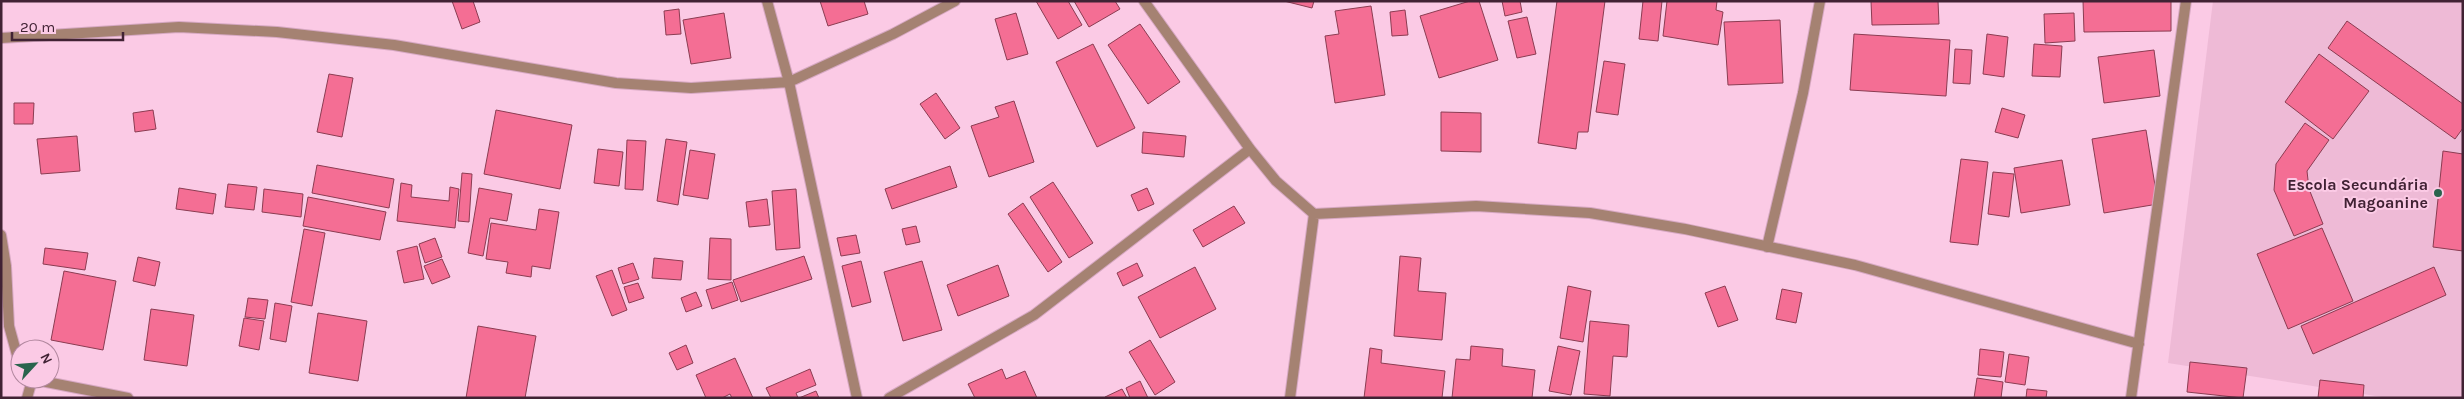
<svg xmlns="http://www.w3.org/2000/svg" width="2464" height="399" font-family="Karla,sans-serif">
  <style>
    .built { fill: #eebad6 }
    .building { fill: #f46e94; stroke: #8b3c52 }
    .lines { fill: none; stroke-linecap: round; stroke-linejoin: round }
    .minor-casing { stroke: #d6a8c2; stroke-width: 12 }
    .minor { stroke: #a58272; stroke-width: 10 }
    .poi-dot { fill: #2a644d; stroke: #fbcae5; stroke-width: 2 }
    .labels { text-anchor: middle; stroke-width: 4; stroke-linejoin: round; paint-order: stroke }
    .poi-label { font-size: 16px; font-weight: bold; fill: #412234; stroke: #fbcae5; text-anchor: end }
  </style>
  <rect width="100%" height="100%" fill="#fbcae5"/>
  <path class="built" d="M2213 1H2463V398H2388L2168 363Z"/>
  <path class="building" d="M452 1H473L480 22 462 29Z
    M820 1H864L868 14 828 26Z
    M1036 1H1068L1082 25 1058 39Z
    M1074 1H1115L1120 9 1089 27Z
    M1284 1H1314L1312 8Z
    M1470 1H1479L1498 60 1439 78 1420 16Z
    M1502 1H1520L1522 12 1505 16Z
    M1557 1H1605L1588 132H1578L1576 149 1538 143Z
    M1643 1H1662L1658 41 1639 39Z
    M1667 1H1717L1716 10 1723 12 1718 45 1663 36Z
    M1871 1H1938L1939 24 1872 25Z
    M2083 1H2171V31L2084 32Z
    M1371 6 1385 95 1335 103 1325 36 1339 34 1335 11Z
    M679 9 681 34 666 35 664 11Z
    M1405 10 1408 35 1392 36 1390 12Z
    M724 13 731 58 691 64 683 20Z
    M1016 13 1028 54 1007 60 995 19Z
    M2074 13 2075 41 2045 43 2044 14Z
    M1527 17 1536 54 1517 58 1508 21Z
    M1780 20 1783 83 1728 85 1724 22Z
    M2347 21 2463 104V128L2455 139 2328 48Z
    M1140 24 1180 82 1148 104 1108 45Z
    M1854 34 1950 40 1946 96 1850 90Z
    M1987 34 2008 37 2004 77 1983 74Z
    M1093 44 1135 128 1097 147 1056 62Z
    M2034 44 2062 46 2060 77 2032 76Z
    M1955 49 1972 50 1970 84 1953 83Z
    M2154 50 2160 96 2104 103 2098 57Z
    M2319 54 2369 91 2333 139 2285 102Z
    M1604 61 1625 64 1618 115 1596 112Z
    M329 74 353 78 342 137 317 132Z
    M936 93 960 128 945 139 920 104Z
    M1014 101 1034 162 989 177 971 126 999 117 995 107Z
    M14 103H34L33 124H14Z
    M2002 108 2025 115 2018 138 1995 132Z
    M153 110 156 129 135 132 133 113Z
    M496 110 572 125 560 189 484 174Z
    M1441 112 1481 113V152L1441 151Z
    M2305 123 2329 140 2307 171 2309 189 2323 224 2294 236 2274 190 2276 164Z
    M2146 130 2158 204 2104 213 2092 139Z
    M1143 132 1186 136 1184 157 1142 153Z
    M77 136 80 171 41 174 37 139Z
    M666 139 687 142 678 205 657 201Z
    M627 140 646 141 643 190 625 189Z
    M598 149 623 152 619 186 594 183Z
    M690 150 715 154 708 199 683 195Z
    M2443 151 2463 154V251L2433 247Z
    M1961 159 1988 162 1978 245 1950 242Z
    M2062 160 2070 205 2021 213 2014 168Z
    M317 165 394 179 389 208 312 193Z
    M950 166 957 187 892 209 885 189Z
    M1993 172 2014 174 2009 217 1988 214Z
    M462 173 472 174 469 222 458 221Z
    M1053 182 1093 243 1069 258 1030 197Z
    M401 183 412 185 411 197 449 201 450 187 459 189 455 228 397 221Z
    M228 184 257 187 254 210 225 207Z
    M179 188 216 194 213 214 176 209Z
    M479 188 512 194 507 221 490 218 483 256 468 253Z
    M1147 188 1154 204 1138 211 1131 195Z
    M264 189 303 194 301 217 262 212Z
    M796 189 800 248 776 250 772 191Z
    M308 197 386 212 380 240 303 226Z
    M767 199 770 225 749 227 746 202Z
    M1023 203 1062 262 1048 272 1008 214Z
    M1234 206 1245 223 1203 247 1193 230Z
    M539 209 559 212 550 269 532 266 531 277 506 273 508 262 486 259 491 223 536 230Z
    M916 226 920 242 906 245 902 229Z
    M2322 228 2353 301 2288 329 2257 254Z
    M304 229 325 233 312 306 291 302Z
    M856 235 860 253 841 256 837 238Z
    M435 238 442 257 425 263 419 244Z
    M710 238 731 239V280L708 279Z
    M417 246 424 279 404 283 397 251Z
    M45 248 88 253 85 270 43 264Z
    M804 256 812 279 741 302 733 280Z
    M1400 256 1421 258 1418 291 1446 293 1442 340 1394 336Z
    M138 257 160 262 155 286 133 281Z
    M654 258 683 261 681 280 652 278Z
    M442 259 450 277 432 284 424 266Z
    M861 261 871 302 852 307 842 266Z
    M922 261 942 330 903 341 884 272Z
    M633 263 639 279 623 284 618 268Z
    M1137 263 1143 276 1123 286 1117 273Z
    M998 265 1009 296 958 316 947 285Z
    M1195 267 1216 309 1160 338 1138 297Z
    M2434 267 2446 295 2313 354 2301 326Z
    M612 270 627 310 612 316 596 276Z
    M64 271 116 281 103 350 51 340Z
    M732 282 738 300 712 309 706 290Z
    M638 283 644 298 629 303 624 287Z
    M1568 286 1591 291 1583 342 1560 338Z
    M1725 286 1738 320 1718 327 1705 293Z
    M1782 289 1802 293 1796 323 1776 319Z
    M696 292 702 306 686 312 681 298Z
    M248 298 268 300 265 319 245 317Z
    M275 303 292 306 286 342 270 339Z
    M151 309 194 315 187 366 144 360Z
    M318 313 367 321 358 381 309 373Z
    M244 318 264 321 259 350 239 346Z
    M1590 321 1629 325 1627 357 1613 356 1610 396 1584 394Z
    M478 326 536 336 525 398H466Z
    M1150 340 1175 382 1155 395 1129 352Z
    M686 345 693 363 677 370 669 353Z
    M1471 346 1503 349 1502 366 1535 370 1532 398H1452L1456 359 1470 360Z
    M1558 346 1580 351 1571 395 1549 391Z
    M1370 348 1382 350 1381 363 1445 371 1442 398H1364Z
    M1980 349 2004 352 2001 377 1978 375Z
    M2009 354 2029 357 2025 385 2005 382Z
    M735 358 753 398H732L730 394 722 398H706L696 375Z
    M2190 362 2247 368 2243 398 2187 392Z
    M810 369 816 385 796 393 798 398H771L766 388Z
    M1002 369 1006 379 1025 371 1037 398H975L968 384Z
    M1977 378 2003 382 2001 398H1974Z
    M2320 380 2364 385 2363 398H2318Z
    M1140 381 1148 398H1130L1126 388Z
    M1122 389 1127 398H1105V397Z
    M2027 389 2047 391 2046 398H2026Z
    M816 391 819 398H799Z"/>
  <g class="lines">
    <defs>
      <path id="minor" d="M767 1 789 82 857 398
        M1144 1 1250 149 1276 181 1314 214 1476 206 1590 213 1685 229 1855 265 2139 344
        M1 38 179 27 277 32 394 45 616 83 691 88 789 82 893 34 955 1
        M1 235 6 266 9 326 20 366
        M1767 247 1803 93 1820 1
        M31 379 128 398
        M27 398 32 380
        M889 398 1034 315 1250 149
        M1290 398 1314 214
        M2131 398 2186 1"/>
    </defs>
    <use href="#minor" class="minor-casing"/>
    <use href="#minor" class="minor"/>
  </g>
  <circle class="poi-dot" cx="2438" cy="193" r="5"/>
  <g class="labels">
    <g class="poi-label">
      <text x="2428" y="190">Escola Secundária<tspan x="2428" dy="18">Magoanine</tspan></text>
    </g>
  </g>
  <rect width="2464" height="399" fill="none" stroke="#412234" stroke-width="5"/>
  <g transform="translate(35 364) rotate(64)"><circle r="24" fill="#fbcae5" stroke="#b1879e"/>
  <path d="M0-4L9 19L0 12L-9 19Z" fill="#2a644d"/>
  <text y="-8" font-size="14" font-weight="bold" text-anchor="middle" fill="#412234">N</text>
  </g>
  <path d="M12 32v8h111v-8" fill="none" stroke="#412234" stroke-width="2.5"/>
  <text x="20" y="32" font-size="15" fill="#412234" stroke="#fbcae5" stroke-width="4" paint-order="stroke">20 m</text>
</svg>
